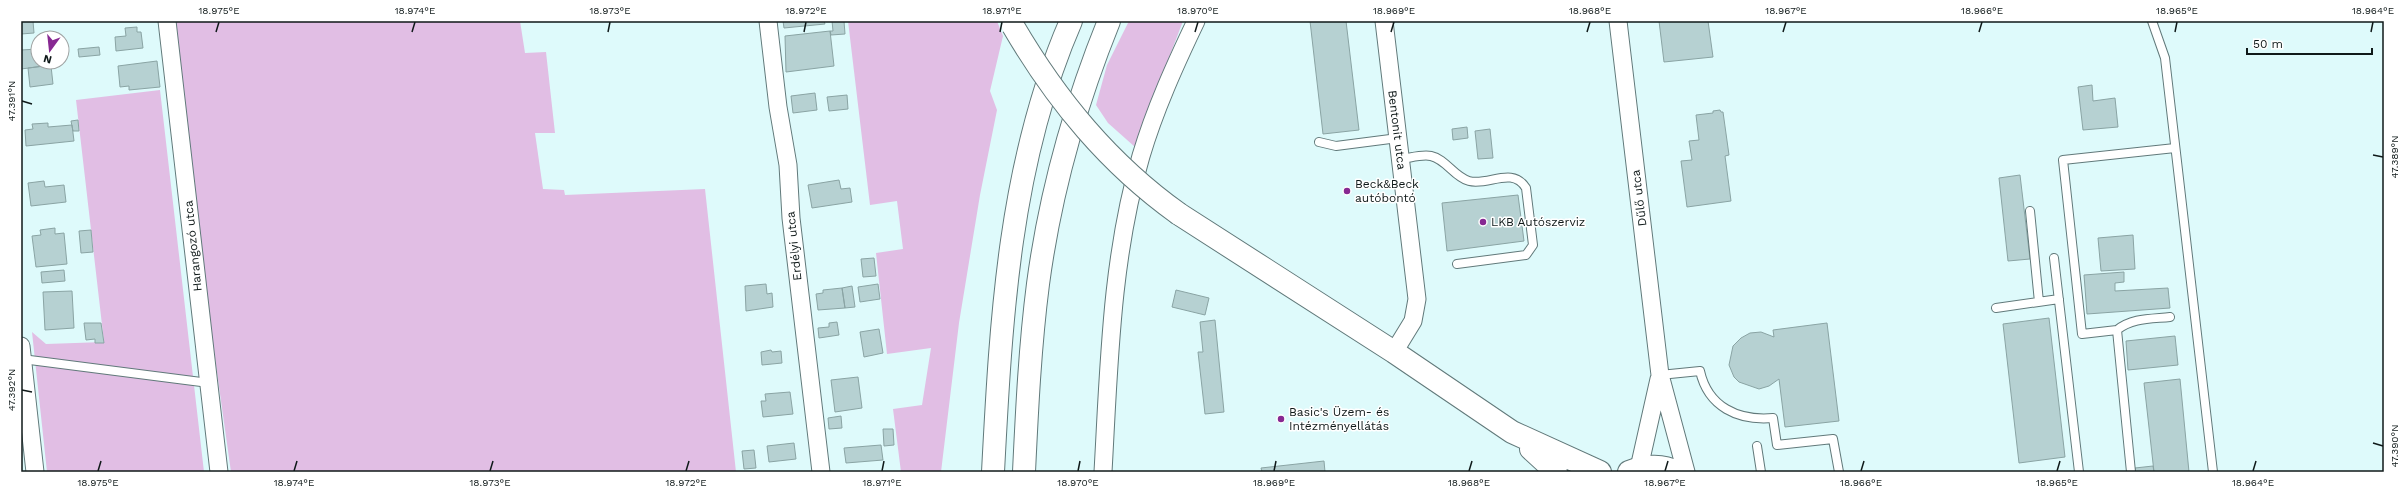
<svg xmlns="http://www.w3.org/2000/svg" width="2405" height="493" font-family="'Work Sans',sans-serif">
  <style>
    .green { fill: #e1bee4 }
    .building { fill: #b6d1d2; stroke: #8aa4a4 }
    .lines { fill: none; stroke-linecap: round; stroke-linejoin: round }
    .lane-casing { stroke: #61797a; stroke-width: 10 }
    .street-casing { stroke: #61797a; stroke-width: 19 }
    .secondary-casing { stroke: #61797a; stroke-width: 24 }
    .highway-casing { stroke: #61797a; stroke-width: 24 }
    .lane { stroke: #fff; stroke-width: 8 }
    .street { stroke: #fff; stroke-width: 17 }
    .secondary { stroke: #fff; stroke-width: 22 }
    .highway { stroke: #fff; stroke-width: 22 }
    .secondary-bridge-casing { stroke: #61797a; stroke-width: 24; stroke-linecap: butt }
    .secondary-bridge { stroke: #fff; stroke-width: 22 }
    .ticks { fill: none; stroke: #0f1919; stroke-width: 1.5 }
    .poi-dot { fill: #872892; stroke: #fff; stroke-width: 1.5 }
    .labels { text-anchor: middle; stroke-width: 3; stroke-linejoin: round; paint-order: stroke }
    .street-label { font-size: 12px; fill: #0f1919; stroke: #fff }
    .poi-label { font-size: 12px; fill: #0f1919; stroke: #fff; text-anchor: start }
    .neatline { fill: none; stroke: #0f1919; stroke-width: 1.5 }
    .ticks-label { font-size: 10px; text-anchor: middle; fill: #0f1919 }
  </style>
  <rect width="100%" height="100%" fill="#defafb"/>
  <path class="green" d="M175 21H520L525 53 546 52 555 133H535L543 189 564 190 565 195 705 189 736 472H231L202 266Z
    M848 21H997L1003 36 990 91 997 110 980 195 959 323 941 472H901L893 409 922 405 931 348 887 354 876 253 903 249 897 201 870 205Z
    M1129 21H1183L1135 147 1108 123 1096 105 1107 65Z
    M160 90 204 472H47L32 332 46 344 104 342 76 100Z"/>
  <path class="building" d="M21 21H33L34 33 21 34Z
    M783 21H824L825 24 784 28Z
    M832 21H844L845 34 831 35 830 31H833Z
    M1310 21H1346L1359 130 1323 134Z
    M1659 21H1708L1713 57 1664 62Z
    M137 27V32H141L143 48 116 51 115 37 126 36 125 28Z
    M830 31 834 66 786 72 785 36Z
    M99 47 100 55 79 57 78 49Z
    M38 49V62H44V66L21 69V50Z
    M157 61 160 87 129 90V86L120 87 118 66Z
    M44 66H51L53 84 30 87 28 68Z
    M2092 85 2093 101 2115 98 2118 127 2083 130 2078 87Z
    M815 93 817 110 793 113 791 96Z
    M847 95 848 109 829 111 827 97Z
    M1720 110 1721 112H1723L1729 155 1725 156 1731 201 1687 207 1681 161 1692 160 1689 141 1699 140 1696 115 1713 113V111Z
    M78 120 79 131H73L71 121Z
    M48 123V127L72 125 74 141 26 146 25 130 33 129 32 124Z
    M1467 127 1468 138 1453 140 1452 129Z
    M1490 129 1493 158 1478 159 1475 131Z
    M2020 175 2030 259 2008 261 1999 178Z
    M839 180 841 189 850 188 852 202 812 208 808 185Z
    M44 181 45 187 64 185 66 202 31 206 28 183Z
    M1518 195 1524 241 1447 251 1442 203Z
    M55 228V234L64 233 67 264 36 267 32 236 41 235 40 230Z
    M91 230 93 252 81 253 79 231Z
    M2133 235 2135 269 2101 271 2098 238Z
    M874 258 876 276 863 277 861 259Z
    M64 270 65 281 42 283 41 272Z
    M2124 272V282L2115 283V291L2168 288 2170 308 2087 314 2084 275Z
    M766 284 767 294 772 293 773 307 746 311 745 286Z
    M878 284 880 299 860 302 858 287Z
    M852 286 855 307 845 308 842 288Z
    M842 288 845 308 818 310 816 294 823 293V290Z
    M1176 290 1209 298 1205 315 1172 307Z
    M72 291 74 328 45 330 43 292Z
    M2049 318 2065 457 2019 463 2003 324Z
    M1215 320 1224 412 1205 414 1198 352H1203L1200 322Z
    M837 322 839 335 819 338 818 328 829 327V323Z
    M84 323H101L104 343H95V339L86 340Z
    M1827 323 1839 421 1785 427 1779 379 1769 386 1759 389 1739 382 1734 377 1729 365 1733 346 1741 338 1750 333 1761 332 1774 337 1773 330Z
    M879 329 883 353 864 357 860 332Z
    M2175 336 2178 365 2128 370 2126 341Z
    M771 350 772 352 781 351 782 363 762 365 761 352Z
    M858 377 862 408 835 412 831 380Z
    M2180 379 2189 472H2154L2144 383Z
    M790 392 793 414 763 417 761 401H766L765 394Z
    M841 416 842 428 829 429 828 418Z
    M883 429H893L894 445 884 446Z
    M794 443 796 459 769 462 767 446Z
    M881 445 883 460 846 463 844 448Z
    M754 450 756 468 744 469 742 451Z
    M1324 461 1325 472H1262L1261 468Z
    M2153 466 2154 472H2135V468Z"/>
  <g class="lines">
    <defs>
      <path id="lane" d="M2152 21 2165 58 2213 472
        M1319 142 1336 146 1398 138
        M1401 159C1410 158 1422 154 1431 156 1446 159 1454 177 1469 181 1489 186 1512 166 1526 188L1533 245 1526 255 1457 264
        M2030 211 2039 302
        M2054 258 2079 472
        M1996 308 2059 299
        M2117 330C2132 318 2150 319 2170 317
        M22 359 209 383
        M1660 375 1700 371C1708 407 1738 421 1773 418L1777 445 1833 439 1839 472
        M1757 446 1761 472
        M2131 472 2117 330 2082 334 2063 160 2175 148"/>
      <path id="street" d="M167 21 219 472
        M768 21 778 107 788 165 791 218 821 472
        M1384 21 1417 299 1413 321 1394 352
        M1618 21 1660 375 1686 472
        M21 346 35 472
        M1639 468 1659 379
        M1103 472C1109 366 1111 258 1141 156 1155 109 1175 65 1196 21"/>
      <path id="secondary" d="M1179 214 1394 352 1512 432 1600 472
        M1531 449 1556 472
        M1629 472C1644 466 1662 464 1676 472"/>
      <path id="highway" d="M993 472C1001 320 1009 163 1071 21
        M1024 472C1027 409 1030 346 1038 284 1050 194 1075 105 1109 21"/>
    </defs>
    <use href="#lane" class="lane-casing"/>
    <use href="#street" class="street-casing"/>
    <use href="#secondary" class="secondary-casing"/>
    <use href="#highway" class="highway-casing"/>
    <use href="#lane" class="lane"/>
    <use href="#street" class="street"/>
    <use href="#secondary" class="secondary"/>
    <use href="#highway" class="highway"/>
    <defs>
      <path id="secondary-bridge" d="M1013 26C1057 101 1109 164 1179 214"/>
    </defs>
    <use href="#secondary-bridge" class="secondary-bridge-casing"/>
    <use href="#secondary-bridge" class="secondary-bridge"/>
  </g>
  <path class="ticks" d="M216 32 219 22M412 32 415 22M608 32 610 22M804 32 806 22M1000 32 1002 22M1195 32 1198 22M1391 32 1394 22M1587 32 1590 22M1783 32 1786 22M1979 32 1982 22M2175 32 2177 22M2371 32 2373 22M22 101 32 104M2373 155 2383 157M22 390 32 392M2373 443 2383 446M98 471 101 461M294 471 297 461M490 471 493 461M686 471 689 461M882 471 884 461M1078 471 1080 461M1274 471 1276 461M1469 471 1472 461M1665 471 1668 461M1861 471 1864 461M2057 471 2060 461M2253 471 2256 461"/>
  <g class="poi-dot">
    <circle cx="1347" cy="191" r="4"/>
    <circle cx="1483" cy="222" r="4"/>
    <circle cx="1281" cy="419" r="4"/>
  </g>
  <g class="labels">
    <g class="street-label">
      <text transform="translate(1397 130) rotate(83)" y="4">Bentonit utca</text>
      <text transform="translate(1639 198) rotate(-97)" y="4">Dűlő utca</text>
      <text transform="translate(193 246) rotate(-96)" y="4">Harangozó utca</text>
      <text transform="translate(794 246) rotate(-96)" y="4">Erdélyi utca</text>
    </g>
    <g class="poi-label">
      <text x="1355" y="188">Beck&amp;Beck<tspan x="1355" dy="14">autóbontó</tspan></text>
      <text x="1491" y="226">LKB Autószerviz</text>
      <text x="1289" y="416">Basic's Üzem- és<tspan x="1289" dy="14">Intézményellátás</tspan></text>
    </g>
  </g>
  <rect width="2405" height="493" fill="none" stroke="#ffffff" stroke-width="44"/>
  <g transform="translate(50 50) rotate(195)"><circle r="19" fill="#ffffff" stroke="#9fa3a3"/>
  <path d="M0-3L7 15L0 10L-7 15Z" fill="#872892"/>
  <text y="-6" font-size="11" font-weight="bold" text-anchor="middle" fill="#0f1919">N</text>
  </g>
  <path d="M2247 48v6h125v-6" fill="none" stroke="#0f1919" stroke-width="2"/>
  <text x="2253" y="48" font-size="12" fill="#0f1919" stroke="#ffffff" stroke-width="3" paint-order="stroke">50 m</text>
  <rect x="22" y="22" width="2361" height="449" class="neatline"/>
  <g class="ticks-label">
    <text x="219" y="14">18.975°E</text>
    <text x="415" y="14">18.974°E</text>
    <text x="610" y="14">18.973°E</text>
    <text x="806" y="14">18.972°E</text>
    <text x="1002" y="14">18.971°E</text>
    <text x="1198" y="14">18.970°E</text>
    <text x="1394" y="14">18.969°E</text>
    <text x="1590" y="14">18.968°E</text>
    <text x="1786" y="14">18.967°E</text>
    <text x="1982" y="14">18.966°E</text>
    <text x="2177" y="14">18.965°E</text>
    <text x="2373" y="14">18.964°E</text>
    <text transform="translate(11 101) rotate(-90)" y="4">47.391°N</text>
    <text transform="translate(2394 157) rotate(-90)" y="4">47.389°N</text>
    <text transform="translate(11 390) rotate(-90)" y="4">47.392°N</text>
    <text transform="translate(2394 446) rotate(-90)" y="4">47.390°N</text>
    <text x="98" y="486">18.975°E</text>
    <text x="294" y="486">18.974°E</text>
    <text x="490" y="486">18.973°E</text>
    <text x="686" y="486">18.972°E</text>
    <text x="882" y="486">18.971°E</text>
    <text x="1078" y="486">18.970°E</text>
    <text x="1274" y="486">18.969°E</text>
    <text x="1469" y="486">18.968°E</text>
    <text x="1665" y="486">18.967°E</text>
    <text x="1861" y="486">18.966°E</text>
    <text x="2057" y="486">18.965°E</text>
    <text x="2253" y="486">18.964°E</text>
  </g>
</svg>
